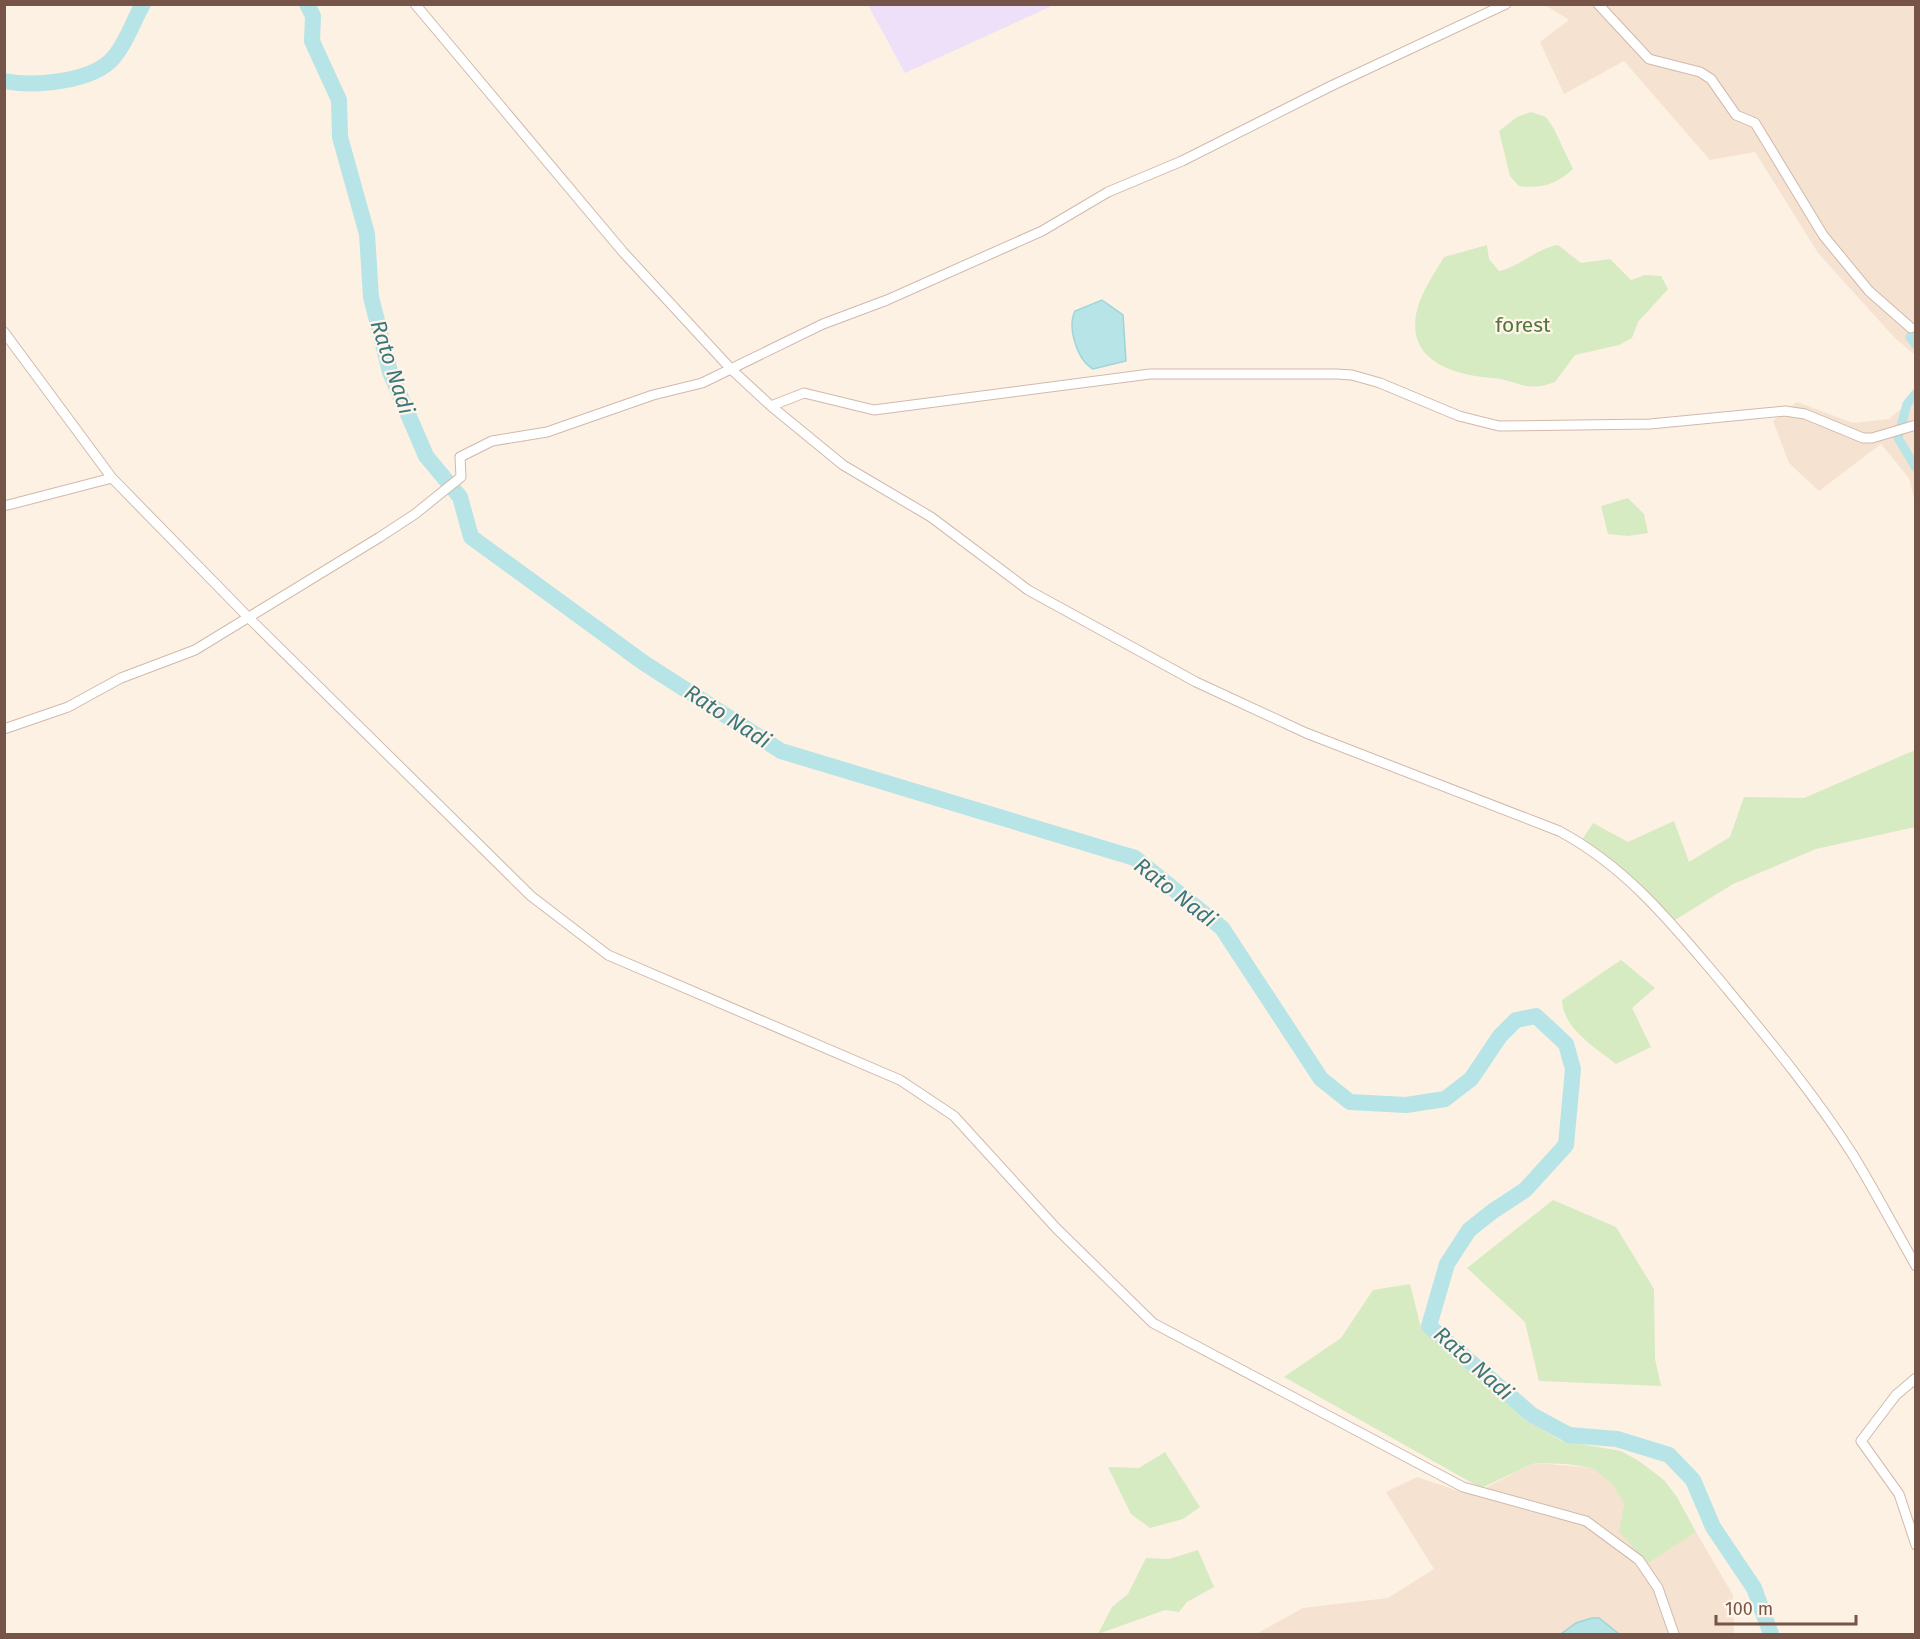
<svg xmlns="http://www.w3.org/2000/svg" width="1920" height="1639" font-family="'Fira Sans',sans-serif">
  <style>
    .residential { fill: #f5e2d1 }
    .education { fill: #eee0f9 }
    .green { fill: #d6ebc1 }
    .water { fill: #b7e4e7; stroke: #9dd5d9; stroke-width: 1.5 }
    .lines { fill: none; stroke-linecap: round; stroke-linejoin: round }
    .canal { stroke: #b7e4e7; stroke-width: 9 }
    .river { stroke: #b7e4e7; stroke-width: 16 }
    .minor-casing { stroke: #d1b9ac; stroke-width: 11 }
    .minor { stroke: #fff; stroke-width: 9 }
    .labels { text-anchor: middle; stroke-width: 4.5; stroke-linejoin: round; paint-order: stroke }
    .park-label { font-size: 21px; fill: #53763d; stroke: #fff5ea }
    .water-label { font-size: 22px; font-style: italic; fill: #3b777c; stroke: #fff5ea }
  </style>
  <rect width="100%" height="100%" fill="#fdf1e3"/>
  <path class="residential" d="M1545 5H1915V355L1894 337 1818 253 1755 152 1710 160 1624 61 1564 94 1540 42 1569 20Z
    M1915 397V502L1909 478 1881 444 1819 491 1789 463 1773 421 1797 402 1853 423 1889 419Z
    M1535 1463 1592 1468 1613 1485 1624 1504 1621 1523 1648 1562 1696 1532 1733 1595 1734 1634H1256L1303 1608 1388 1598 1434 1569 1386 1492 1417 1477 1471 1495Z"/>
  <path class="education" d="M868 5H1054L905 73Z"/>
  <path class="green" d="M1531 112 1546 117 1554 129 1573 169C1557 184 1541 189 1519 186L1510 176 1499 131 1517 117Z
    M1487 245 1489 259 1499 271C1521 266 1535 249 1558 245L1581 263 1610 259 1631 280 1645 275 1661 276 1668 289 1638 322 1632 338 1619 345 1575 355 1555 382C1524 393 1521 381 1493 378 1453 375 1405 361 1417 310 1422 291 1434 274 1444 257Z
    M1628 498 1644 514 1648 533 1628 536 1608 534 1601 506Z
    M1915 750V827L1816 849 1733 884 1675 920 1632 877 1582 840 1593 823 1628 842 1674 821 1689 862 1730 837 1744 797 1804 798Z
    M1621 960 1655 988 1632 1008 1651 1047 1616 1064C1596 1048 1563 1029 1562 1000Z
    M1553 1200 1616 1227 1654 1289 1655 1359 1661 1386 1539 1381 1525 1322 1467 1268Z
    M1410 1284 1421 1328 1525 1420 1562 1441 1621 1451 1639 1461 1664 1480 1677 1497 1696 1532 1648 1563 1619 1532 1624 1504 1613 1485 1592 1468 1567 1464 1535 1463 1481 1488 1284 1377 1341 1338 1373 1290Z
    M1165 1452 1200 1507 1183 1519 1150 1528 1131 1514 1108 1467 1139 1468Z
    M1198 1550 1214 1587 1187 1602 1179 1612 1165 1610 1098 1634 1112 1607 1128 1594 1146 1558 1169 1559Z"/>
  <path class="water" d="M1102 300 1123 315 1126 361 1093 369C1077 360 1067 327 1075 311Z
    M1592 1618H1599L1619 1634H1561L1576 1623Z"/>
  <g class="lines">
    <path class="canal" d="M1916 330 1910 337 1916 345
      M1916 393 1907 404 1898 438 1916 468"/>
    <path class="river" d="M307 4 313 16 312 41 339 100 340 137 367 234 371 297 390 372 426 456 460 497 471 537 644 663 781 751 1135 858 1222 928 1321 1079 1350 1102 1406 1105 1445 1099 1471 1079 1500 1036 1516 1020 1536 1016 1566 1044 1573 1069 1566 1145 1525 1190 1493 1211 1469 1230 1447 1264 1429 1326 1532 1415 1569 1435 1617 1439 1669 1455 1693 1480 1713 1527 1754 1588 1771 1634
      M4 81C34 87 94 82 114 57 127 42 133 21 143 4"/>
    <defs>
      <path id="minor" d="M415 4 623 252 731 369 771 406 843 465 931 517 1028 590 1196 682 1306 733 1559 831C1625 866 1670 921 1718 978 1765 1035 1813 1092 1853 1155 1875 1191 1895 1229 1916 1266
        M1598 4 1649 59 1700 72 1711 79 1736 115 1755 123 1823 235 1869 291 1911 328
        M4 332 112 478 249 618 531 896 608 955 900 1080 954 1116 1056 1228 1153 1323 1463 1487 1586 1521 1639 1560 1658 1588 1674 1634
        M771 406 804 393 874 410 1150 374H1336L1352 375 1380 383 1459 416 1499 426 1650 424 1785 411 1805 414 1863 438H1872L1916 425
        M4 506 112 478
        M4 729 68 707 121 678 195 650 380 537 415 514 461 477 460 457 492 441 547 432 653 395 702 383 823 324 887 300 1042 231 1108 192 1182 161 1331 86 1506 4
        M1916 1378 1896 1395 1861 1441 1899 1494 1916 1545"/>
    </defs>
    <use href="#minor" class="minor-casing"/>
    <use href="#minor" class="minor"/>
  </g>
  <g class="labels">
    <g class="park-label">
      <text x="1523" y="332">forest</text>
    </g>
    <g class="water-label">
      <text transform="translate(393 367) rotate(72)" y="8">Rato Nadi</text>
      <text transform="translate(728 716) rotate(33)" y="8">Rato Nadi</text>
      <text transform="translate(1176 892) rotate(38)" y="8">Rato Nadi</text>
      <text transform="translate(1474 1363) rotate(42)" y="8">Rato Nadi</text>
    </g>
  </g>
  <rect width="1920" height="1639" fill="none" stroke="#765448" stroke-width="12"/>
  <path d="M1716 1615v9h140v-9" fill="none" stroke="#765448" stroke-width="3"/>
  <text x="1725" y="1615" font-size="18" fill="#765448" stroke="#fff5ea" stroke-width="4.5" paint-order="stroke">100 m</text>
</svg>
